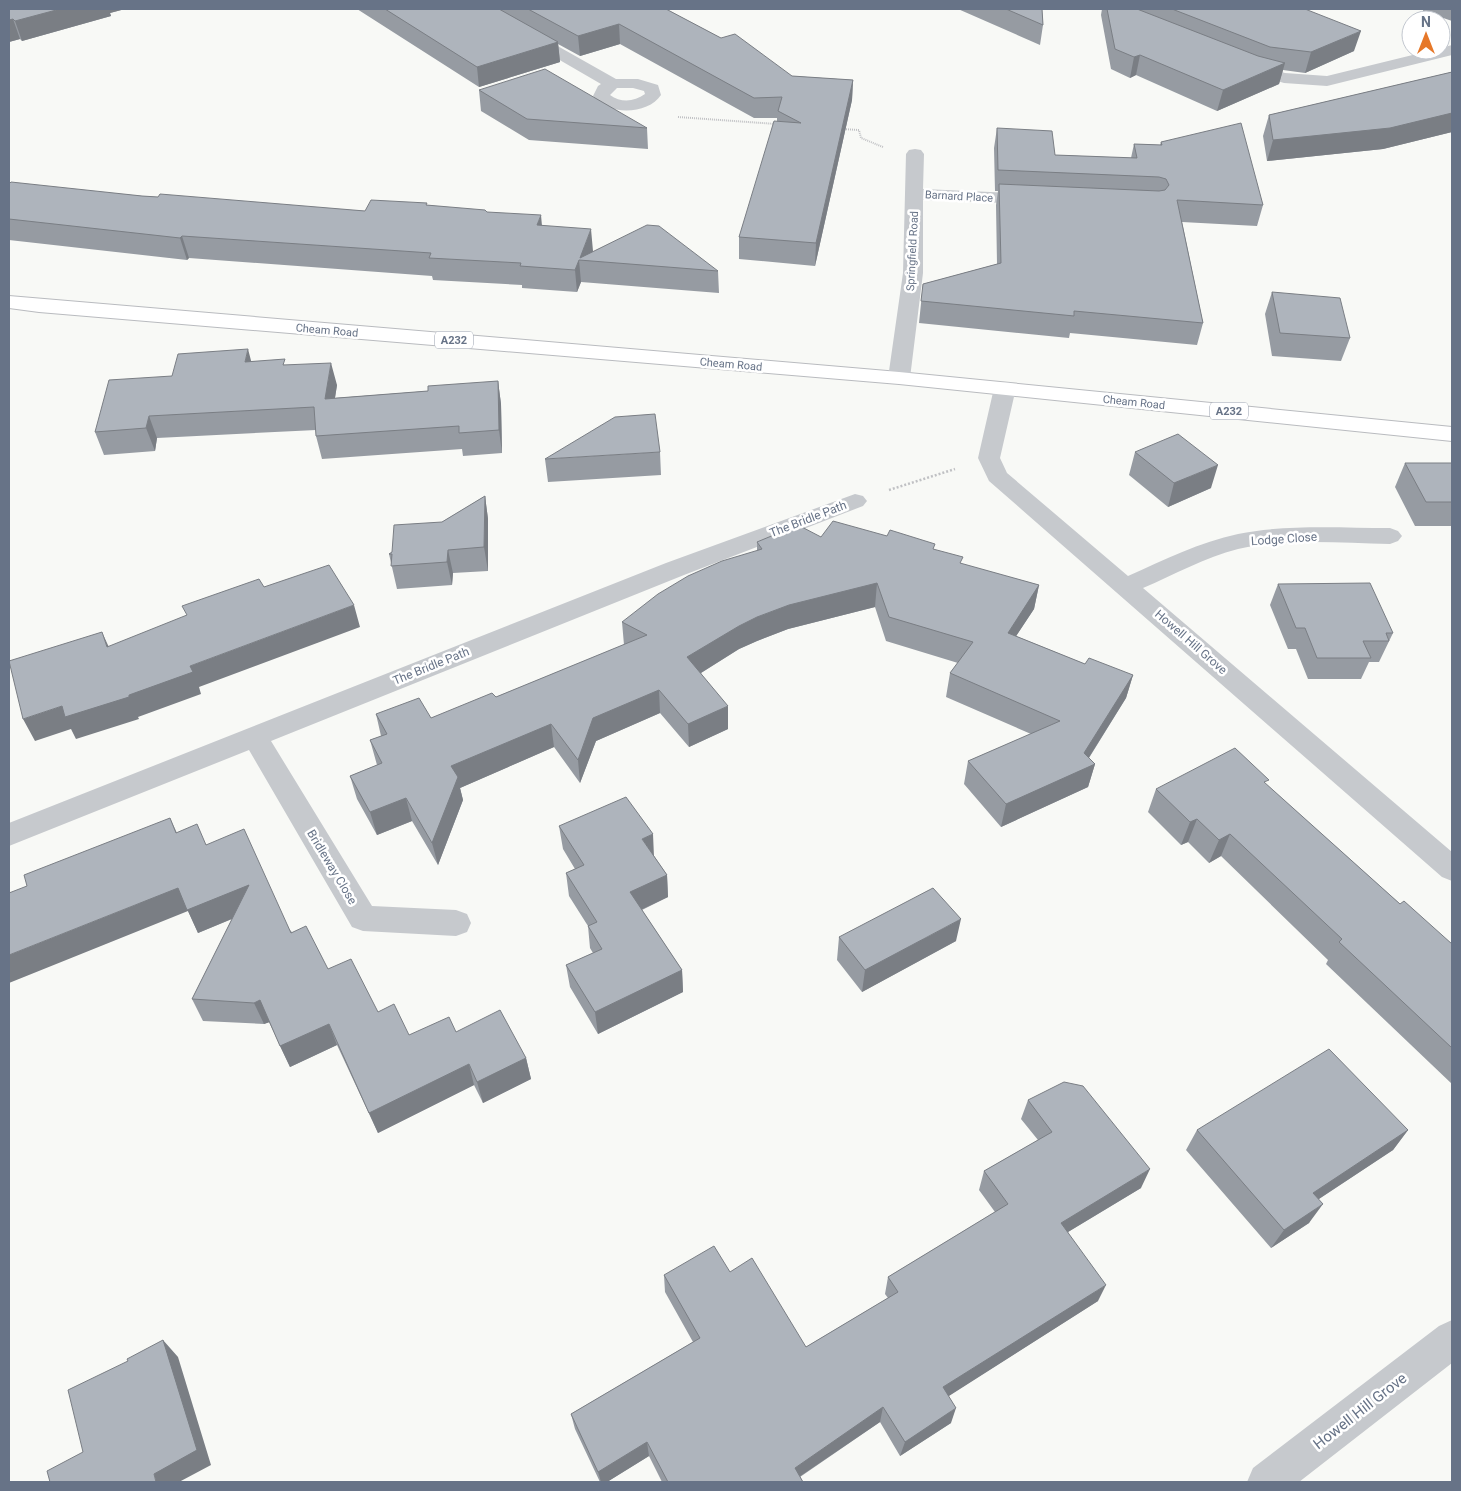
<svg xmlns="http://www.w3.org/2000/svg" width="1461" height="1491" font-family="Roboto,sans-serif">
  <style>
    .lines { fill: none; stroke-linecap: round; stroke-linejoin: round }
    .trunk-casing { stroke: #b9bbbf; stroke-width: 2 }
    .path-far1 { stroke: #c0c1c4; stroke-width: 2; stroke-dasharray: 1 1; stroke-linecap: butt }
    .path { stroke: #c0c1c4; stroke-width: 2.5; stroke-dasharray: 2 2; stroke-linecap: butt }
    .minor { fill: #c6c9cd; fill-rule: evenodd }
    .trunk { fill: #fff; fill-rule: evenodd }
    .wall { fill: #969ba2 }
    .shaded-wall { fill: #7a7e84 }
    .building { fill: #aeb4bc; stroke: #7a7e84 }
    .labels { text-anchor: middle; stroke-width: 5; stroke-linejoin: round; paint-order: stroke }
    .far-street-label { font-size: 11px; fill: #677387; stroke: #fff }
    .shield { fill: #fff; stroke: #959dab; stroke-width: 1 }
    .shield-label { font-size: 11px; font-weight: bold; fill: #677387 }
    .street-label { font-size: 12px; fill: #677387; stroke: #fff }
    .near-street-label { font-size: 15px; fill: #677387; stroke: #fff }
  </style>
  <rect width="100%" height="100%" fill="#f8f9f6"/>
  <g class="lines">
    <defs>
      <path id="trunk" d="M9 296 899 372 1452 427V441L899 384 39 312 9 308Z"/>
    </defs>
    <use href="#trunk" class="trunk-casing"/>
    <path class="path-far1" d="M678 117 776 124
      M842 129 859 130 861 138 883 147"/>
    <path class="path" d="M889 490 955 469"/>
    <path class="minor" d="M475 9H492L616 79H638L658 85 661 95C648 115 607 116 593 96L598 86 601 84 477 12ZM617 88H633L644 91 645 94C634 102 621 103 610 95Z
      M1452 45V55L1327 86 1284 83 1241 70 1239 67 1241 64 1247 62 1285 73 1327 76 1433 50H1441V48Z
      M915 149 921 150 924 154 923 189 1035 194 1041 195 1044 199 1041 203 1035 204 923 200V273L910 378 906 382 899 384 892 382 888 378 903 273 906 154 909 150Z
      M1005 382 1013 383 1016 388 1000 458 1007 473 1128 576C1164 560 1200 542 1238 534 1288 524 1340 528 1390 528L1398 531 1402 536 1398 541 1390 544C1340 543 1287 538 1238 549 1205 557 1174 575 1143 588L1452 852V881L1442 877 989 481 978 458 994 388 997 383Z
      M855 494 863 496 867 501 863 506 684 575 271 741 372 906 456 910 467 914 471 923 467 932 456 936 363 931 352 927 249 750 9 846V823L666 563Z
      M1452 1320V1363L1299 1482H1247L1253 1468 1439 1326Z"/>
    <use href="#trunk" class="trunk"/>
  </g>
  <path class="wall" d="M9 9H125L110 13 111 16 22 41 20 39 9 42Z
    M357 9H666L792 76 853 80 852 100 815 266 739 259V237L777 122V118H754L620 44 580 56 558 44 560 62 479 87Z
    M958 9H1042L1043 25 1040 45Z
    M1102 9H1305L1354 51 1305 73 1283 70 1279 84 1217 111 1136 75 1130 78 1111 69 1101 15Z
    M1423 9H1452V21L1423 11Z
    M1452 72V132L1383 149 1267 161 1263 136 1269 115Z
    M479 90 647 128 648 149 529 140 481 111Z
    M997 128 1055 155 1131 158 1134 144 1160 145 1161 142 1263 205 1257 226 1182 222 1203 323 1197 345 1070 333 1069 338 919 323 923 284 997 264 996 205 998 191H995L994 148Z
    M9 184 142 196 365 211 427 205 487 212 542 225 593 251V252L718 271 719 293 581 282 577 292 522 288V285L433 280 432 276 189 258 187 260 9 240Z
    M1272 292 1350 338 1341 361 1272 356 1265 314Z
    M251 361 286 365 337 385 335 398 428 391 498 381 501 404 502 453 463 456 462 449 322 459 316 436V430L157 438 155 451 104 455 95 432 172 376Z
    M660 452 661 475 548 482 545 459Z
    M1135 452 1211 488 1168 507 1129 475Z
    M1405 463H1452V526H1415L1395 487Z
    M485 496 488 519V571L453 573 452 585 397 589 389 554Z
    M821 537 934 550 962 564 1039 585 1034 609 1016 636 1085 664 1133 675 1126 698 1089 758 1095 764 1088 787 1001 827 964 784 968 761 1031 734 946 697 950 673 958 663 886 641 875 607 788 629 757 641 739 649 701 673 728 729 689 747 660 713 596 741 580 783 554 747 460 788 463 800 438 865 412 821 377 835 357 799 350 776 377 765 370 740 381 736 376 714 431 718 496 697 624 645 622 622 757 551V542Z
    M1278 584 1393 633 1379 662H1369L1361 679H1308L1296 649H1288L1270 605Z
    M1267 785 1400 904 1452 944V1084L1326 964 1328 960 1221 856 1209 863 1188 842 1181 845 1148 812 1156 789Z
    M170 818 177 833 207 845 328 969 378 1012 409 1035 456 1032 526 1058 531 1079 483 1103 474 1085 378 1133 337 1045 290 1067 269 1022 264 1024 203 1021 192 999 232 919 198 933 188 911 27 886Z
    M559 826 654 856 667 875 668 897 642 910 682 970 683 992 598 1034 570 987 566 965 593 953 590 948 588 926 569 896 566 873 575 869 563 849Z
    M839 937 956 941 862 992 837 960Z
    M1028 1100 1141 1188 1068 1232 1098 1301 948 1396 951 1423 900 1456 880 1422 800 1477 803 1482H662L649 1456 607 1482H600L575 1429 571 1414 693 1342 665 1292 664 1275 730 1272 806 1347 888 1298 885 1294 888 1277 995 1212 979 1190 984 1171 1038 1140 1021 1119Z
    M1197 1130H1408L1393 1150 1319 1199 1309 1223 1271 1248 1186 1150Z"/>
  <path class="shaded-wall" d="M60 9H125L110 13 111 16 22 41 15 21Z
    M13 19 20 39 9 42V20Z
    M619 24 620 44 580 56 578 36Z
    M1361 31 1354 51 1305 73 1311 52Z
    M558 42 560 62 479 87 477 67Z
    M1140 55 1136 75 1130 78 1134 57Z
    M1285 63 1279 84 1217 111 1223 90Z
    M853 80 852 100 815 266 816 243Z
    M1452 113V132L1383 149 1267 161 1273 140Z
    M541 215 543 237 537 225Z
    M591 229 593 251 589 261 580 258Z
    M182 236 189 258 187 260 180 238Z
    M579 260 581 282 577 292 575 270Z
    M248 349 254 372 245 362Z
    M331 363 337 385 331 422 325 399Z
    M498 381 501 404 502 453 499 430Z
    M149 416 157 438 155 451 146 428Z
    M1218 465 1211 488 1168 507 1174 483Z
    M485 496 488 519V571L484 547Z
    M448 550 453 573 452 585 447 562Z
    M877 583 875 607 788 629 757 641 739 649 688 681 687 657 739 626 757 617 789 605Z
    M1039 585 1034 609 1003 656 1008 633Z
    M354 605 360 627 199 687 201 694 138 717 139 719 76 739 71 729 35 741 23 719 62 706 129 695 190 666Z
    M102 632 112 654 107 647Z
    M1133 675 1126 698 1081 770 1095 764 1088 787 1001 827 1006 804 1084 753Z
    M659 690 660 713 596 741 580 783 578 760 593 718Z
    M728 706V729L689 747 688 724Z
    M551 724 554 747 460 788 463 800 438 865 432 843 451 766Z
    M406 798 412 821 377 835 370 812Z
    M1197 819 1188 842 1181 845 1190 822Z
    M653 834 654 857 642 839Z
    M1230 834 1221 856 1209 863 1219 840Z
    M667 875 668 897 632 914 630 892Z
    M249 885 258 908 198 933 188 911 9 983V955L178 888Z
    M961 919 956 941 862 992 865 970Z
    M682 970 683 992 598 1034 595 1012Z
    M260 1000 270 1022 264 1024 254 1003Z
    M329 1024 337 1045 290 1067 280 1046Z
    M526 1058 531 1079 483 1103 477 1082Z
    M469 1064 474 1085 378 1133 369 1113Z
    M1408 1130 1393 1150 1299 1212 1313 1193Z
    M1150 1169 1141 1188 1053 1241 1061 1223Z
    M1323 1204 1309 1223 1271 1248 1284 1230Z
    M1106 1285 1098 1301 938 1403 943 1387Z
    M163 1340 178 1357 211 1465 179 1482H156L154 1474Z
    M883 1407 880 1422 793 1481 795 1468Z
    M956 1408 951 1423 900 1456 905 1442Z
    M647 1442 649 1456 607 1482H601L598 1472Z"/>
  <path class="building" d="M9 9H60L15 21 13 19 9 20Z
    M385 9H499L558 42 477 67Z
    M528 9H666L721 38 735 34 792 76 853 80 816 243 739 237 774 121 801 123 778 111 782 97 754 98 619 24 578 36Z
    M1006 9H1042L1043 25Z
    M1107 9H1137L1258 56 1285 63 1223 90 1140 55 1134 57 1115 49Z
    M1172 9H1305L1361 31 1311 52 1270 47Z
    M545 69 647 128 527 119 479 90Z
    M1452 72V113L1390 128 1273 140 1269 115Z
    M1241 123 1263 205 1177 200 1203 323 1074 311V316L921 301 923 284 1001 263 999 184 1159 191 1165 190 1169 185 1166 179 1159 177 998 170 997 128 1052 131 1055 155 1137 158 1134 144 1162 145 1161 142Z
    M11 182 142 196 158 197 160 194 365 211 371 200 427 203 426 205 485 210 487 212 541 215 537 225 591 229 580 258 647 225 659 226 718 271 579 260 575 270 520 266 521 263 429 258 431 253 182 236 180 238 9 219V184Z
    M1272 292 1340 298 1350 338 1280 333Z
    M248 349 245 362 285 359 283 365 331 363 325 399 428 391V386L498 381 499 430 459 433V426L316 436 314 407 149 416 146 428 95 432 109 380 172 376 178 354Z
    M655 414 660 452 545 459 615 417Z
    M1178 434 1218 465 1174 483 1135 452Z
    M1405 463H1452V502H1426Z
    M485 496 484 547 448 550 447 562 391 566 392 554H389L392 552 394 525 442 522Z
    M833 521 887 536 890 530 935 544 933 549 963 557 960 563 1039 585 1008 633 1085 664 1089 658 1133 675 1084 753 1095 764 1006 804 968 761 1060 721 950 673 973 642 889 617 877 583 789 605 757 617 739 626 687 657 728 706 688 724 659 690 593 718 578 760 551 724 451 766 458 777 432 843 406 798 370 812 350 776 382 763 370 740 387 734 376 714 419 698 431 718 492 693 496 697 647 635 622 622 658 594 688 576 722 561 762 549 757 542 798 525 821 537Z
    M329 565 354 605 190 666 193 672 129 695V697L65 717 62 706 23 719 9 661 102 632 107 647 187 615 182 606 259 579 264 587Z
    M1370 583 1393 633H1386L1389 641H1363L1371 658H1317L1305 628H1296L1278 584Z
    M1235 748 1269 780 1264 782 1400 904 1404 901 1452 944V961L1451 962 1452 963V1048L1339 942 1342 939 1230 834 1219 840 1197 819 1190 822 1156 789Z
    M626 797 653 834 642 839 667 875 630 892 682 970 595 1012 566 965 602 949 588 926 597 922 566 873 584 865 559 826Z
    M170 818 176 833 197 824 206 845 244 829 291 933 306 926 328 969 351 959 378 1012 394 1004 409 1035 449 1017 456 1032 500 1010 526 1058 477 1082 469 1064 369 1113 329 1024 280 1046 260 1000 254 1003 192 999 249 885 187 910 178 888 9 955V893L27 886 24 875Z
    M933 888 961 919 865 970 839 937Z
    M1329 1049 1408 1130 1313 1193 1323 1204 1284 1230 1197 1130Z
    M1064 1082 1083 1086 1150 1169 1061 1223 1106 1285 943 1387 956 1408 905 1442 883 1407 795 1468 803 1482H668L647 1442 598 1472 571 1414 700 1338 664 1275 714 1246 730 1272 752 1258 806 1347 898 1292 888 1277 1008 1204 984 1171 1052 1132 1028 1100Z
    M163 1340 197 1450 154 1474 156 1482H50L47 1471 83 1452 68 1390 128 1361 127 1359Z"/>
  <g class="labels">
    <g class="far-street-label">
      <text transform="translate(959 196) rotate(3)" y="4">Barnard Place</text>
      <text transform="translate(912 251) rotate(-87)" y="4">Springfield Road</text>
      <text transform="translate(327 330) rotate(5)" y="4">Cheam Road</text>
      <text transform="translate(731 364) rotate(5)" y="4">Cheam Road</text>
      <text transform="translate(1134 402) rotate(6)" y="4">Cheam Road</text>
    </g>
    <g class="shield">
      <rect x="435" y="331.5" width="38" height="17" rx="4"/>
      <rect x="1210" y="402.5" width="38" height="17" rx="4"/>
    </g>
    <g class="shield-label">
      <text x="454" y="344">A232</text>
      <text x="1229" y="415">A232</text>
    </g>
    <g class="street-label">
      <text transform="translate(808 519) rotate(-21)" y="4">The Bridle Path</text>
      <text transform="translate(1284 539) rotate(-4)" y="4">Lodge Close</text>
      <text transform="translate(1191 642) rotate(41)" y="4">Howell Hill Grove</text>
      <text transform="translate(431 666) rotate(-22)" y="4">The Bridle Path</text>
      <text transform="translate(332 867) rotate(59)" y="4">Bridleway Close</text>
    </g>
    <g class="near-street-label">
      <text transform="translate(1360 1411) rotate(-38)" y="5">Howell Hill Grove</text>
    </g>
  </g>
  <rect width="1461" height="1491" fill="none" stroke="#677387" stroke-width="20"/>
  <g transform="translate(1426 35)"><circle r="24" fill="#ffffff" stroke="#c2c7cf"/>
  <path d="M0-4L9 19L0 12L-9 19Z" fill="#e67829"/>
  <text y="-8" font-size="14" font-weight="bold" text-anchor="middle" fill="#677387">N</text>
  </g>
</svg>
